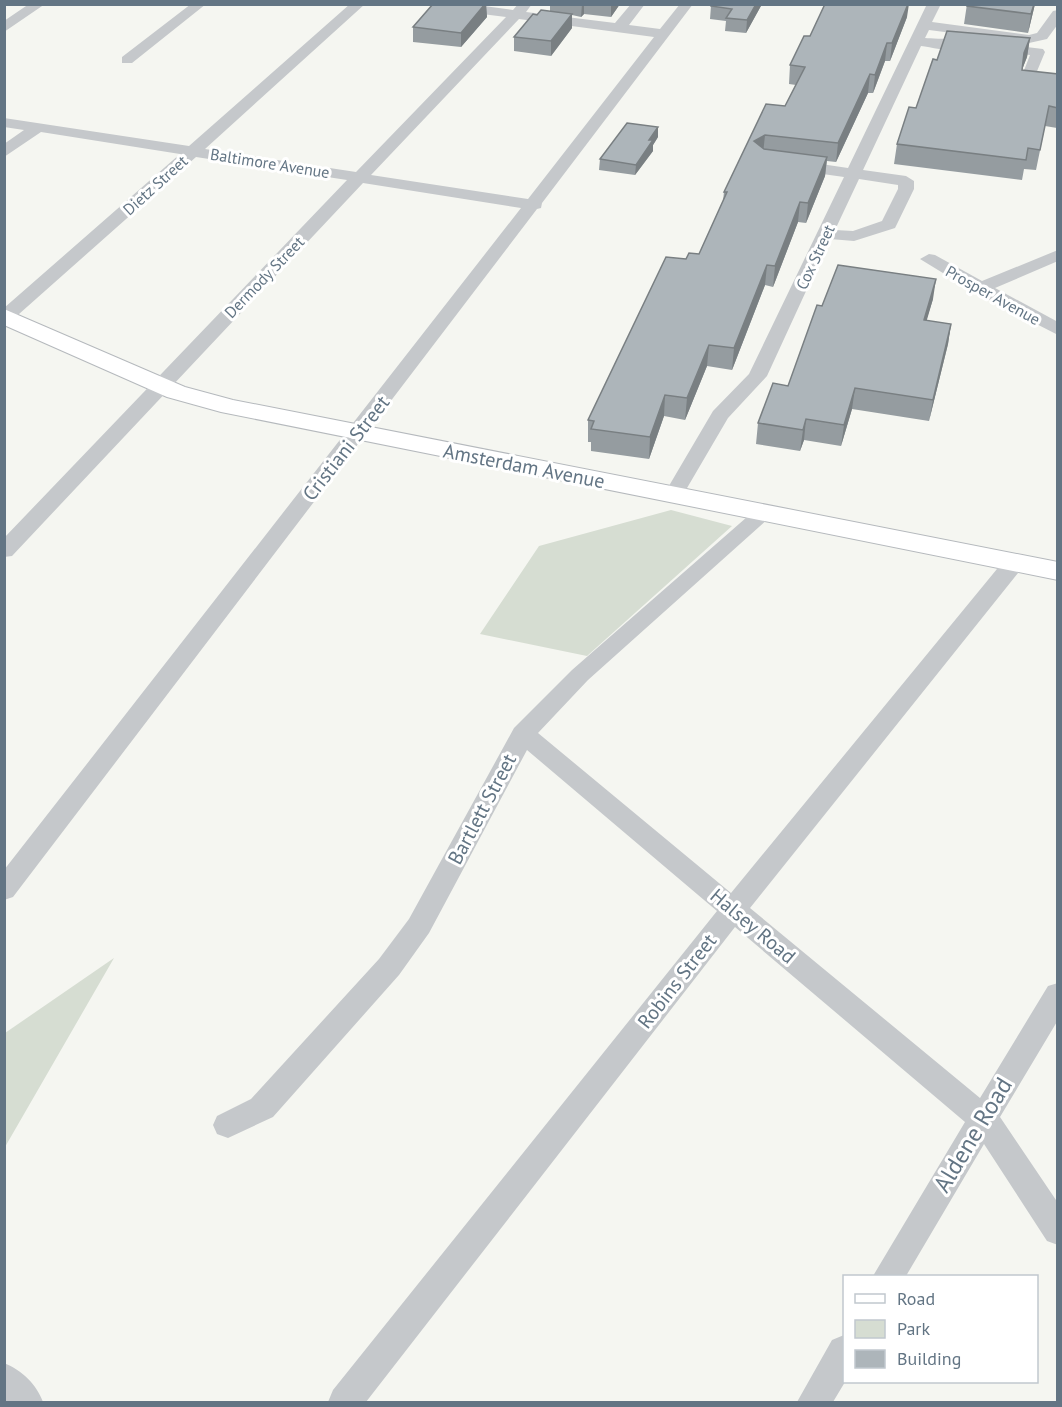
<svg xmlns="http://www.w3.org/2000/svg" width="1062" height="1407" font-family="'PT Sans',sans-serif">
  <style>
    .green { fill: #d6ddd2 }
    .lines { fill: none; stroke-linecap: round; stroke-linejoin: round }
    .major-casing { stroke: #b5b9bd; stroke-width: 2 }
    .minor { fill: #c5c8cb; fill-rule: evenodd }
    .major { fill: #fff; fill-rule: evenodd }
    .wall { fill: #959ca0 }
    .shaded-wall { fill: #797f82 }
    .building { fill: #adb5ba; stroke: #797f82; stroke-width: 1.5 }
    .labels { text-anchor: middle; stroke-width: 6; stroke-linejoin: round; paint-order: stroke }
    .far-street-label { font-size: 16px; fill: #637584; stroke: #fff }
    .street-label { font-size: 20px; fill: #637584; stroke: #fff }
    .near-street-label { font-size: 24px; fill: #637584; stroke: #fff }
  </style>
  <rect width="100%" height="100%" fill="#f5f6f1"/>
  <path class="green" d="M671 510 732 526 587 656 480 634 539 546Z
    M114 958 5 1147V1033Z"/>
  <g class="lines">
    <defs>
      <path id="major" d="M4 309 185 387 233 400 1058 562V580L221 412 167 397 4 325Z"/>
    </defs>
    <use href="#major" class="major-casing"/>
    <path class="minor" d="M29 4H45L4 32V21Z
      M191 4H206L132 63H122V57Z
      M350 4H365L205 149 356 172 506 17 434 8 428 4H469L513 10 518 4H532L526 12 615 23 631 4H645L629 25 660 29 680 4H693L542 203 541 208 537 209 13 897 4 900V870L521 208 363 183 12 556 4 557V538L347 180 196 157 10 322 4 323V308L180 154 41 132 4 157V144L24 130 4 127V118L189 146ZM519 19 654 37 528 199 371 175Z
      M927 4H941L932 22 1029 35 1037 33 1053 11 1058 10V24L1047 39 1029 43 929 30 925 38C937 39 976 39 982 45 969 57 937 48 921 46L863 170 906 176 914 181V189L897 224 895 228 854 241 830 239 767 376 728 418 680 500H666L663 496 713 411 749 374 844 177 794 170 786 165 794 160 848 168ZM859 179 898 185V189L882 221 853 231 835 230Z
      M1009 45 1043 49 1045 52 1035 76H1025L1023 73 1030 55 1004 52V46Z
      M1058 250V261L995 288 1058 322V335L974 292 920 259 929 254 935 255 982 281Z
      M762 508 769 510 773 514 769 518 588 680 538 733 731 893 1006 558H1022L1025 563 1022 568 750 908 980 1098 1048 986 1058 983V1020L1000 1117 1058 1203V1245L1047 1241 984 1144 906 1276H873L965 1122 735 927 366 1402H328L333 1390 717 911 527 750 429 933 399 975 273 1117 228 1138 217 1134 213 1125 217 1116 251 1099 379 959 409 919 514 728 572 670 755 510Z
      M844 1335 845 1382 833 1402H797L832 1340Z
      M4 1363C22 1370 37 1385 43 1402H4Z"/>
    <use href="#major" class="major"/>
  </g>
  <path class="wall" d="M433 4H486L487 17 461 47 413 42V27Z
    M550 4H620L611 17 584 14 581 17 572 15V28L551 56 514 51V37L537 15 550 11Z
    M712 4H762L746 33 725 31 726 21 710 19 711 6Z
    M967 4H1035L1028 33 964 24Z
    M907 17 890 61H885L873 93H868L836 162 827 161 825 176 806 223 798 222 773 287 765 285 732 370 707 366 685 420 664 416 649 459 591 451V442H588V420L686 259 699 254 723 201 724 192 785 106 796 85 789 84 790 65 810 36Z
    M1030 38 1027 57 1022 70 1058 74 1057 128 1045 126 1036 170 1024 169 1022 180 894 164 897 144 916 108Z
    M658 137 653 145V151L635 175 599 170 600 159Z
    M933 299 926 321 951 324 948 344 929 421 852 409 841 446 804 440 800 451 756 444 758 423 788 386 822 306Z"/>
  <path class="shaded-wall" d="M485 4H486L487 17 461 47V33Z
    M582 4H584V14L581 17Z
    M611 4H620L611 17Z
    M756 4H762L746 33 747 20Z
    M908 4H909L907 17 890 61 892 43Z
    M1034 4H1035L1028 33 1031 14Z
    M572 14V28L551 56V41Z
    M1030 38 1027 57 1021 72 1024 53Z
    M887 43 885 61 873 93 875 75Z
    M870 74 868 93 836 162 838 143Z
    M658 127V137L653 145V151L635 175 636 165 649 140Z
    M765 135 763 154 754 141Z
    M827 157 825 176 806 223 808 203Z
    M800 202 798 222 773 287 775 266Z
    M767 265 765 285 732 370 734 348Z
    M936 279 933 299 921 340 924 320Z
    M951 324 948 344 929 421 933 400Z
    M709 345 707 366 685 420 687 398Z
    M855 388 852 409 841 446 844 425Z
    M665 395 664 416 649 459 650 437Z
    M806 419 804 440 800 451 803 430Z"/>
  <path class="building" d="M433 4H485L461 33 413 27Z
    M712 4H756L747 20 726 18 732 9 711 6Z
    M825 4H908L892 43H887L875 75 870 74 838 143 765 135 754 141 764 149 827 157 808 203 800 202 775 266 767 265 734 348 709 345 687 398 665 395 650 437 591 429 594 421 588 420 666 257 686 259 689 253 699 254 727 192H724L766 104 785 106 805 67 790 65 804 36H810Z
    M967 4H1034L1031 14 967 6Z
    M541 10 572 14 551 41 514 37 533 14 537 15Z
    M947 31 1030 38 1024 53 1022 70 1058 74V108L1049 106 1040 150 1028 148 1026 160 897 144 909 107 916 108 933 59 937 60Z
    M627 123 658 127 649 140H653L636 165 600 159Z
    M838 265 936 279 924 320 951 324 933 400 855 388 844 425 806 419 803 430 758 423 773 383 788 386 817 305 822 306Z"/>
  <g class="labels">
    <g class="far-street-label">
      <text transform="translate(270 163) rotate(9)" y="6">Baltimore Avenue</text>
      <text transform="translate(155 185) rotate(-42)" y="6">Dietz Street</text>
      <text transform="translate(815 257) rotate(-65)" y="6">Cox Street</text>
      <text transform="translate(264 277) rotate(-46)" y="6">Dermody Street</text>
      <text transform="translate(993 295) rotate(29)" y="6">Prosper Avenue</text>
    </g>
    <g class="street-label">
      <text transform="translate(346 448) rotate(-52)" y="7">Cristiani Street</text>
      <text transform="translate(524 466) rotate(11)" y="7">Amsterdam Avenue</text>
      <text transform="translate(482 809) rotate(-62)" y="7">Bartlett Street</text>
      <text transform="translate(753 926) rotate(40)" y="7">Halsey Road</text>
      <text transform="translate(677 981) rotate(-52)" y="7">Robins Street</text>
    </g>
    <g class="near-street-label">
      <text transform="translate(973 1135) rotate(-59)" y="8">Aldene Road</text>
    </g>
  </g>
  <rect width="1062" height="1407" fill="none" stroke="#637584" stroke-width="12"/>
  <rect x="843" y="1275" width="195" height="108" fill="#ffffff" stroke="#c1c8ce" stroke-width="1.5"/>
  <rect x="855" y="1294" width="30" height="9" fill="#ffffff" stroke="#c1c8ce" stroke-width="1.5"/>
  <text x="897" y="1305" font-size="18" fill="#637584">Road</text>
  <rect x="855" y="1320" width="30" height="18" fill="#d6ddd2" stroke="#c1c8ce" stroke-width="1.5"/>
  <text x="897" y="1335" font-size="18" fill="#637584">Park</text>
  <rect x="855" y="1350" width="30" height="18" fill="#adb5ba" stroke="#c1c8ce" stroke-width="1.5"/>
  <text x="897" y="1365" font-size="18" fill="#637584">Building</text>
</svg>
